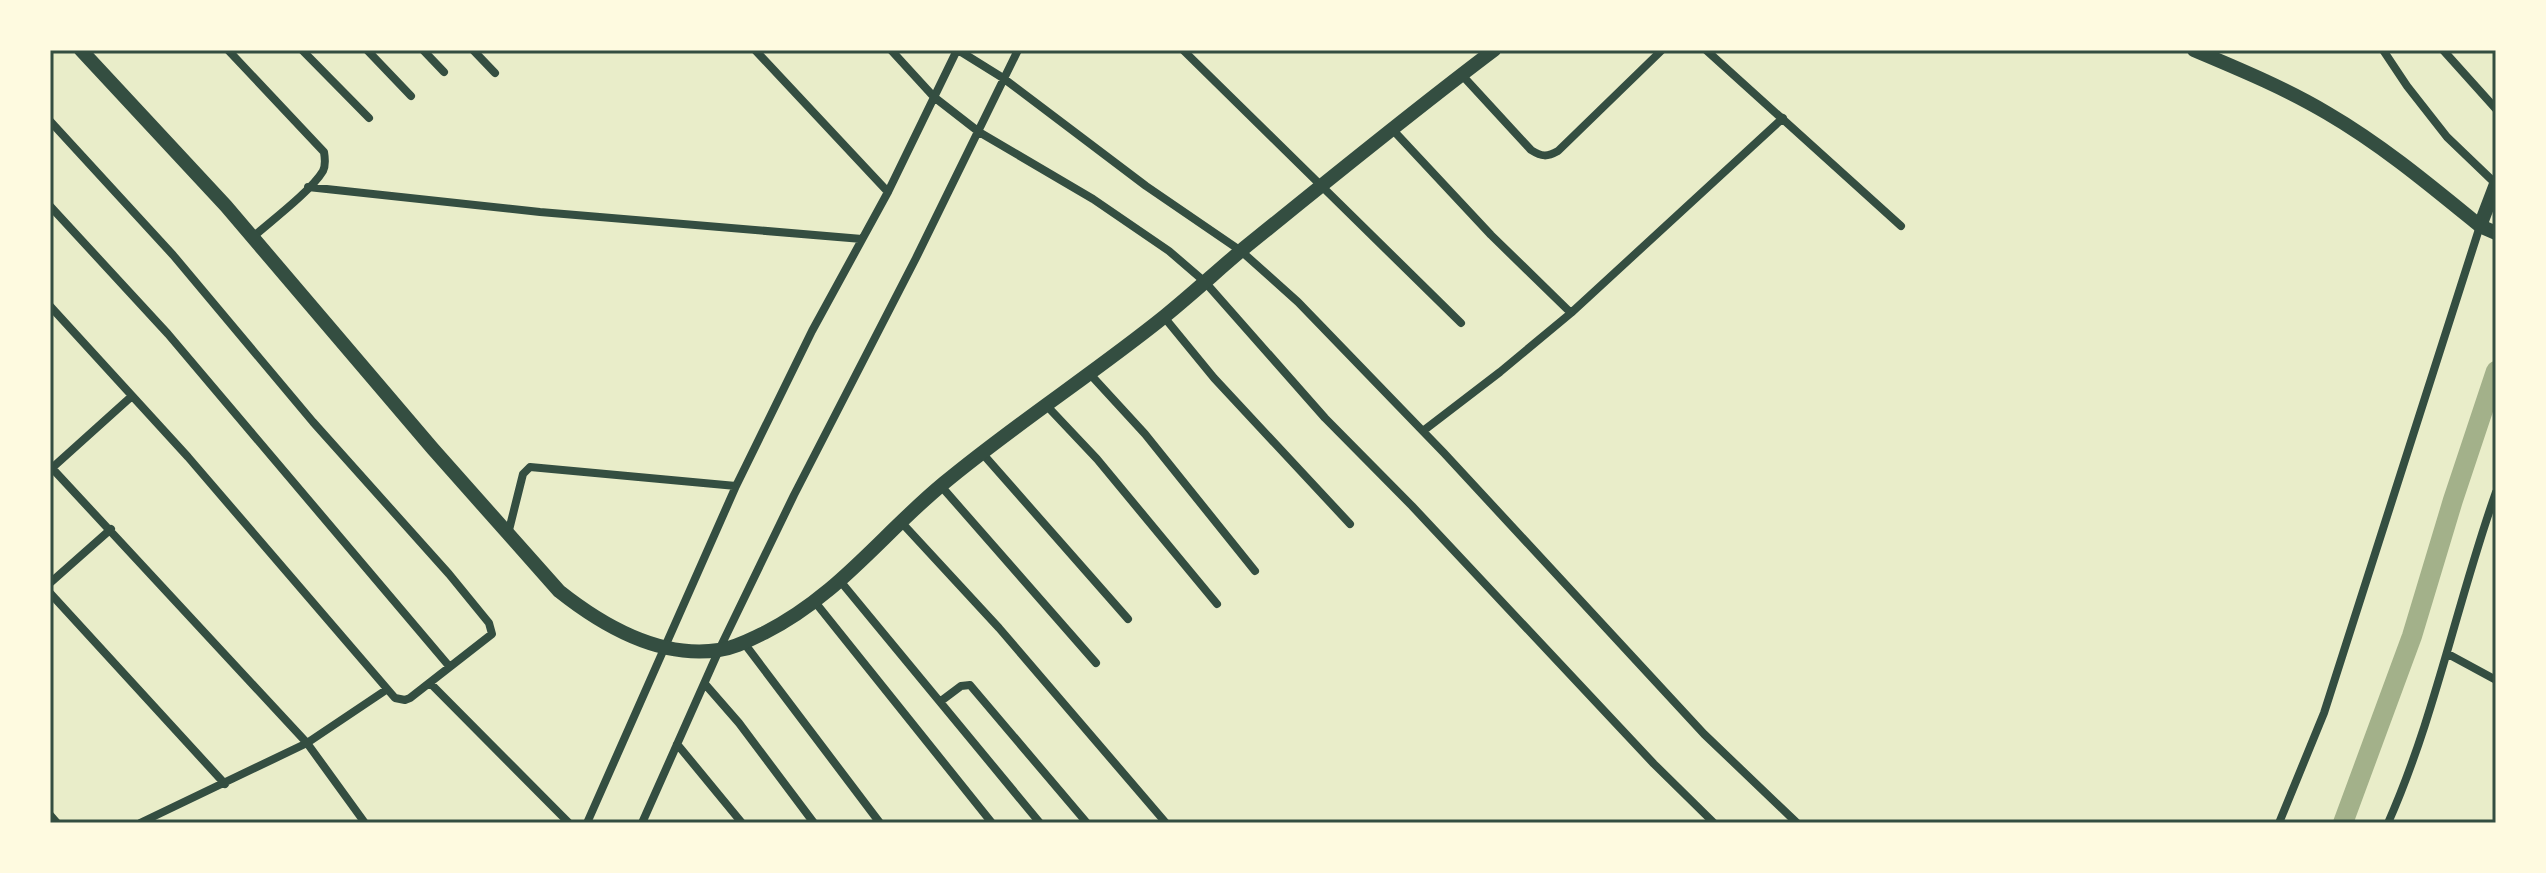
<svg xmlns="http://www.w3.org/2000/svg" width="2546" height="873" font-family="'Asap Condensed',sans-serif">
  <style>
    .lines { fill: none; stroke-linecap: round; stroke-linejoin: round }
    .canal { stroke: #a3b18a; stroke-width: 20 }
    .minor { stroke: #344e41; stroke-width: 8 }
    .tertiary { stroke: #344e41; stroke-width: 14 }
    .neatline { fill: none; stroke: #344e41; stroke-width: 3 }
  </style>
  <rect width="100%" height="100%" fill="#e9edc9"/>
  <g class="lines">
    <path class="canal" d="M2343 823 2412 636 2453 500 2496 371"/>
    <path class="minor" d="M228 50 324 152C325 158 326 165 323 171 311 191 271 221 253 237
      M302 50 369 118
      M367 50 411 96
      M423 50 444 72
      M473 50 495 73
      M755 50 888 192
      M891 50 934 97 979 132 1093 199 1169 251 1205 282 1325 418 1412 506 1654 764 1714 823
      M958 50 1003 78 1146 186 1241 251 1298 302 1444 453 1704 734 1797 823
      M1183 50 1461 323
      M1706 50 1901 226
      M2383 50 2407 86 2447 137 2496 184
      M2443 50 2496 109
      M1461 74 1531 150C1542 157 1547 157 1558 151L1662 50
      M50 121 173 255 313 422 449 574 489 623 492 634 410 698 405 700 395 698 188 457 50 306
      M1392 129 1491 235 1571 313
      M308 187 540 212 862 239
      M50 206 168 334 449 666
      M1164 317 1214 378 1350 524
      M1089 373 1145 434 1255 571
      M1046 405 1097 459 1217 604
      M1423 431 1500 372 1571 313 1783 118
      M982 453 1128 619
      M50 466 307 743 365 823
      M52 468 132 396
      M941 486 1096 663
      M902 523 999 628 1166 823
      M508 534 523 474 530 467 736 486
      M841 582 1040 823
      M50 583 111 529
      M50 593 225 784
      M815 602 992 823
      M744 643 880 823
      M2448 654 2496 680
      M430 683 569 823
      M705 684 739 723 814 823
      M941 701 961 686 970 685 1087 823
      M677 744 742 823
      M50 815 57 823
      M140 823 307 743 386 690
      M587 823 736 486 812 331 888 192 957 50
      M642 823 719 650 794 495 916 258 1018 50
      M2279 823 2324 713 2480 226
      M2388 823C2435 717 2457 602 2496 492"/>
    <path class="tertiary" d="M81 50 226 206 433 449 559 591C603 626 660 659 719 650 735 648 749 640 764 633 839 595 881 535 944 483 1015 424 1093 374 1165 316 1192 294 1217 271 1243 249 1326 182 1409 114 1494 50
      M2194 50C2239 69 2285 88 2327 113 2382 145 2431 186 2480 226L2496 233
      M2480 226 2496 184"/>
  </g>
  <rect width="2546" height="873" fill="none" stroke="#fefae0" stroke-width="104"/>
  <rect x="52" y="52" width="2442" height="769" class="neatline"/>
</svg>
